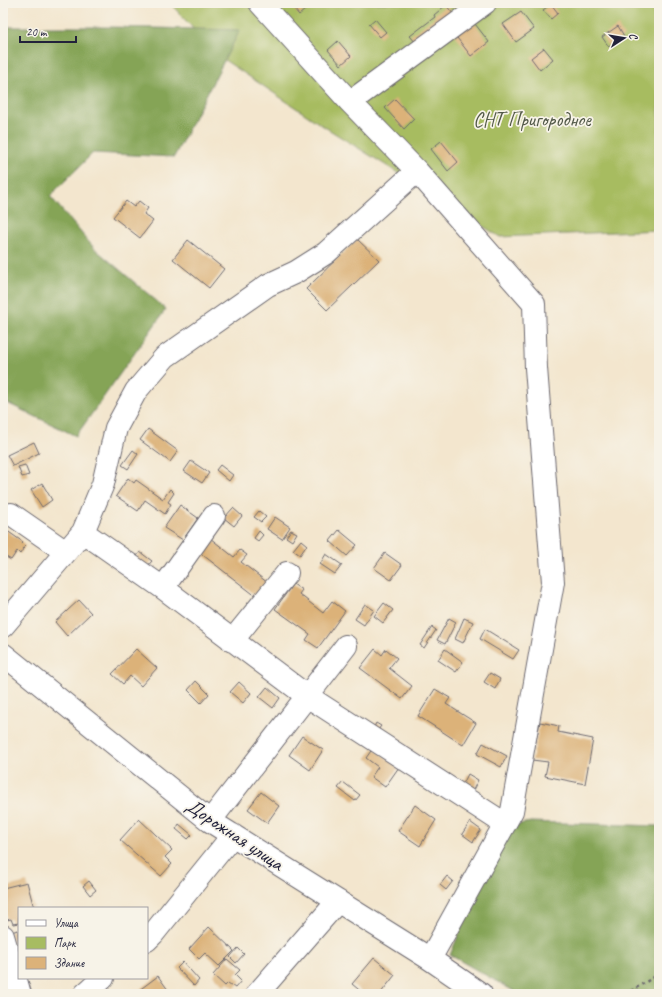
<svg xmlns="http://www.w3.org/2000/svg" width="662" height="997" font-family="Caveat,sans-serif">
  <style>
    .green { fill: #a7bc61; stroke: #646f4e }
    .forest { fill: #85a457; stroke: #546349 }
    .building { fill: #dcb279 }
    .lines { fill: none; stroke-linecap: round; stroke-linejoin: round }
    .minor-casing { stroke: #6b676e; stroke-width: 24 }
    .path { stroke: #6b676e; stroke-width: 2.5; stroke-dasharray: 3 3; stroke-linecap: butt }
    .minor { stroke: #fff; stroke-width: 22 }
    .labels { text-anchor: middle; stroke-width: 3.5; stroke-linejoin: round; paint-order: stroke }
    .park-label { font-size: 20px; fill: #515848; stroke: #f7f3e8 }
    .street-label { font-size: 20px; fill: #22223b; stroke: #f7f3e8 }
  </style>
  <rect width="100%" height="100%" fill="#f7f3e8"/>
  <filter id="ink" filterUnits="userSpaceOnUse"><feTurbulence type="fractalNoise" baseFrequency=".025" numOctaves="2"/><feDisplacementMap in="SourceGraphic" scale="8" xChannelSelector="R" yChannelSelector="G"/><feConvolveMatrix kernelMatrix="1 2 1 2 8 2 1 2 1" color-interpolation-filters="sRGB"/></filter>
  <filter id="wash" filterUnits="userSpaceOnUse"><feTurbulence type="fractalNoise" baseFrequency=".012" numOctaves="4" result="noise"/><feDisplacementMap in="SourceGraphic" scale="16" xChannelSelector="R" yChannelSelector="G"/><feGaussianBlur stdDeviation="0.9" result="paint"/><feColorMatrix in="noise" values="0 0 0 0 0 0 0 0 0 0 0 0 0 0 0 0 0 1.4 0 .05"/><feComposite in="paint" operator="in"/></filter>
  <g filter="url(#wash)">
    <rect width="100%" height="100%" fill="#f3e6ce"/>
    <path class="green" d="M170 3H659V230L500 237 320 124 217 55Z"/>
    <path class="forest" d="M3 27H111L240 30 174 157 93 153 50 196 94 248 166 309 76 436 3 401Z
      M531 822 659 826V994H519L450 955 489 862 514 825Z"/>
    <g id="blocks">
      <path class="building" d="M292 3H311L312 4 299 15 290 4Z
        M551 4 558 13 551 19 543 10Z
        M446 5 454 15 416 43 410 36 435 17 434 15Z
        M521 12 534 29 516 42 503 24Z
        M375 19 386 32 380 37 369 24Z
        M472 20 489 42 471 56 454 34Z
        M618 26 624 36 609 47 602 37Z
        M338 41 351 56 341 65 328 50Z
        M544 48 553 59 540 70 531 58Z
        M395 99 414 119 404 129 385 108Z
        M441 141 458 162 448 171 431 149Z
        M126 201 134 207 139 201 148 208 144 214 153 221 140 238 113 217Z
        M357 239 379 260 327 310 306 289Z
        M188 240 224 269 209 288 173 259Z
        M148 429 178 451 170 462 140 440Z
        M34 442 39 453 13 466 7 455Z
        M133 450 138 454 128 469 122 465Z
        M191 461 209 473 202 483 184 471Z
        M25 465 29 475 22 477 18 467Z
        M220 465 233 475 229 481 216 470Z
        M128 478 134 483 136 480 163 499 170 489 174 493 168 502 171 504 165 514 145 500 138 511 116 496Z
        M42 483 52 500 42 507 31 490Z
        M180 505 198 518 183 540 164 528Z
        M233 508 242 516 234 526 224 518Z
        M259 511 266 517 261 522 254 517Z
        M275 517 290 527 282 539 267 529Z
        M3 528 23 542 22 543 25 546 20 554 17 551 11 560 3 555Z
        M291 530 297 533 292 541 286 537Z
        M339 530 357 545 347 556 330 541Z
        M259 531 263 535 258 541 254 538Z
        M210 538 234 557 240 550 247 555 241 562 268 583 257 597 199 552Z
        M301 540 307 545 300 555 293 550Z
        M140 552 152 561 145 569 134 560Z
        M385 553 402 565 391 580 374 568Z
        M326 554 342 565 335 574 320 564Z
        M293 584 302 590 299 594 323 613 332 601 345 611 318 648 306 640 310 634 275 609Z
        M79 600 91 613 67 636 55 622Z
        M384 603 393 610 383 623 374 616Z
        M365 604 374 610 364 625 355 619Z
        M449 618 456 622 445 644 437 640Z
        M464 618 473 622 463 643 455 639Z
        M432 627 436 630 424 648 420 645Z
        M485 629 519 650 513 659 480 639Z
        M136 649 157 668 141 686 130 676 123 684 112 674Z
        M375 649 382 655 386 649 397 658 389 668 412 686 402 699 360 668Z
        M445 649 463 662 456 672 438 660Z
        M490 673 500 679 495 689 484 682Z
        M196 681 209 694 201 703 188 690Z
        M239 682 251 693 243 703 230 692Z
        M267 687 280 698 273 708 259 697Z
        M435 689 450 698 446 704 476 723 463 745 418 716Z
        M540 722 559 726 558 732 593 739 585 784 545 776 548 762 532 760Z
        M376 723 381 726 378 730 374 727Z
        M302 736 323 750 310 770 289 755Z
        M483 743 507 756 501 767 477 754Z
        M373 748 399 767 385 787 371 777 378 767 366 758Z
        M468 774 478 780 472 792 462 786Z
        M343 782 360 795 355 801 338 788Z
        M261 792 279 806 267 823 248 809Z
        M415 805 436 820 420 846 398 831Z
        M139 819 172 850 165 857 172 864 161 876 120 840Z
        M470 822 481 830 473 842 462 834Z
        M179 824 192 835 188 839 176 829Z
        M447 876 453 881 446 890 440 885Z
        M89 881 96 890 90 895 83 886Z
        M27 882 34 908H19V923L13 924 11 919 7 920 3 904V888Z
        M209 927 234 951 219 966 205 953 199 959 189 949Z
        M18 930 19 946 15 947 11 932Z
        M238 948 244 954 236 963 230 957Z
        M374 958 395 975 380 994H364L352 984Z
        M227 959 240 970 235 975 241 981 235 988 228 983 225 986 213 975Z
        M183 962 199 980 194 986 177 968Z
        M158 976 171 994H134Z"/>
    </g>
  </g>
  <g filter="url(#ink)">
    <use href="#blocks" fill-opacity="0" stroke="#6b676e" stroke-width="1"/>
    <g class="lines">
      <defs>
        <path id="minor" d="M260 3 350 102 417 171 534 304 536 368 553 582 512 811 430 959
          M350 102 485 3
          M11 514 66 552
          M83 532 163 588 307 696 505 824
          M163 588 214 516
          M3 626 83 532 103 484 116 428 136 391 165 357 268 285 296 272 326 253 417 171
          M232 641 287 573
          M3 654 210 821 430 959 481 994
          M210 821 346 646
          M3 936 20 994
          M147 940 153 934 233 835
          M85 994 103 978
          M257 994 338 901"/>
      </defs>
      <use href="#minor" class="minor-casing"/>
      <path class="path" d="M626 994 659 974"/>
      <use href="#minor" class="minor"/>
    </g>
  </g>
  <g class="labels">
    <g class="park-label">
      <text x="532" y="126">СНТ Пригородное</text>
    </g>
    <g class="street-label">
      <text transform="translate(235 834) rotate(34)" y="7">Дорожная улица</text>
    </g>
  </g>
  <rect width="662" height="997" fill="none" stroke="#f7f3e8" stroke-width="16"/>
  <rect x="18" y="907" width="130" height="72" fill="#f7f3e8" stroke="#a29fa3"/>
  <rect x="26" y="920" width="20" height="6" fill="#ffffff" stroke="#a29fa3"/>
  <text x="54" y="927" font-size="12" fill="#22223b">Улица</text>
  <rect x="26" y="937" width="20" height="12" fill="#a7bc61" stroke="#a29fa3"/>
  <text x="54" y="947" font-size="12" fill="#22223b">Парк</text>
  <rect x="26" y="957" width="20" height="12" fill="#dcb279" stroke="#a29fa3"/>
  <text x="54" y="967" font-size="12" fill="#22223b">Здание</text>
  <g transform="translate(624 38) rotate(78)" stroke="#f7f3e8" stroke-width="3" paint-order="stroke">
  <path d="M0-3L7 15L0 10L-7 15Z" fill="#22223b"/>
  <text y="-6" font-size="11" font-weight="bold" text-anchor="middle" fill="#22223b">С</text>
  </g>
  <path d="M20 36v6h56v-6" fill="none" stroke="#22223b" stroke-width="2"/>
  <text x="26" y="36" font-size="12" fill="#22223b" stroke="#f7f3e8" stroke-width="3" paint-order="stroke">20 m</text>
</svg>
